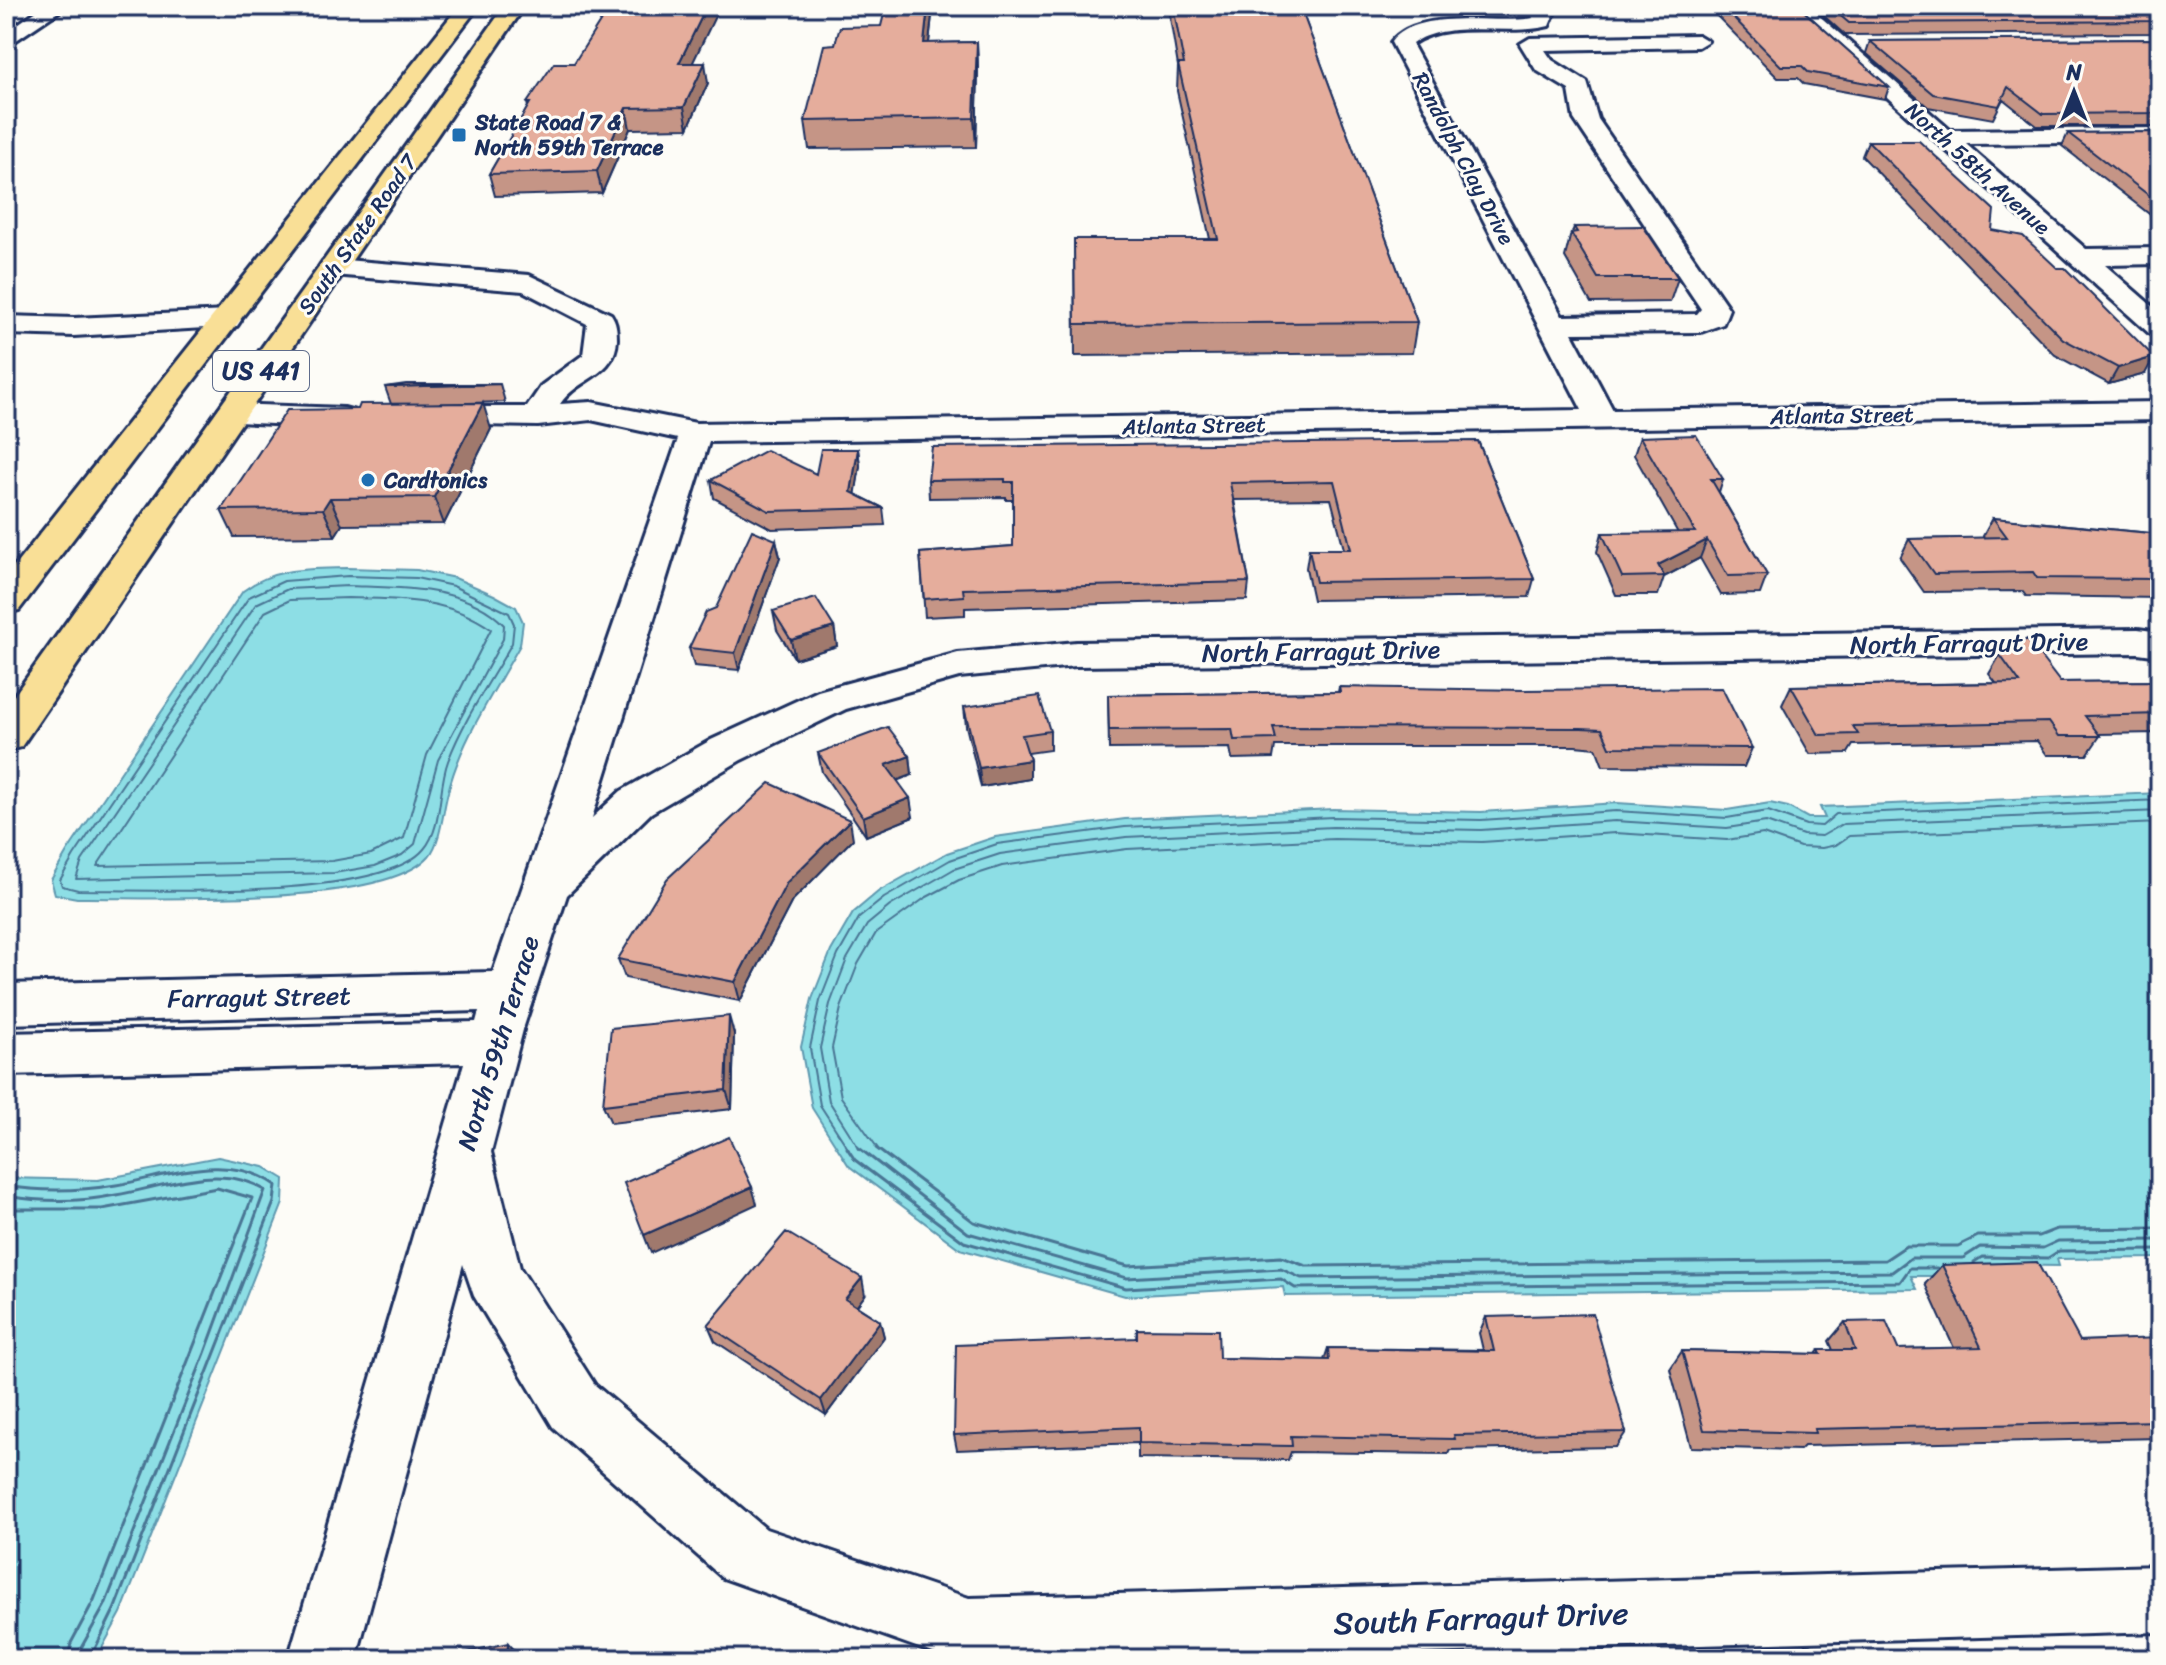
<svg xmlns="http://www.w3.org/2000/svg" width="2166" height="1665" font-family="Sriracha,sans-serif">
  <style>
    .water { fill: #8ddee5; stroke: #5f98af; stroke-width: 2 }
    .lines { fill: none; stroke-linecap: round; stroke-linejoin: round }
    .shore-far1 { stroke: #497594; stroke-width: 2 }
    .shore { stroke: #497594; stroke-width: 3 }
    .minor-casing { stroke: #1b2f5e; stroke-width: 6 }
    .major-casing { stroke: #1b2f5e; stroke-width: 6 }
    .minor { fill: #fdfcf7; fill-rule: evenodd }
    .major { fill: #f9df96; fill-rule: evenodd }
    .wall { fill: #c59586; stroke: #1b2f5e; stroke-width: 2 }
    .shaded-wall { fill: #a0796d; stroke: #1b2f5e; stroke-width: 2 }
    .building { fill: #e5ad9c; stroke: #1b2f5e; stroke-width: 2 }
    .poi-dot { fill: #1f6fb2; stroke: #fdfcf7; stroke-width: 3 }
    .labels { text-anchor: middle; stroke-width: 6; stroke-linejoin: round; paint-order: stroke }
    .far-poi-label { font-size: 22px; font-weight: bold; fill: #1b2f5e; stroke: #fdfcf7; text-anchor: start }
    .far-street-label { font-size: 22px; fill: #1b2f5e; stroke: #fdfcf7 }
    .shield { fill: #fdfcf7; stroke: #5f6c8c; stroke-width: 2 }
    .shield-label { font-size: 24px; font-weight: bold; fill: #1b2f5e }
    .street-label { font-size: 26px; fill: #1b2f5e; stroke: #fdfcf7 }
    .near-street-label { font-size: 32px; fill: #1b2f5e; stroke: #fdfcf7 }
  </style>
  <rect width="100%" height="100%" fill="#fdfcf7"/>
  <filter id="ink" filterUnits="userSpaceOnUse"><feTurbulence type="fractalNoise" baseFrequency=".0125" numOctaves="2"/><feDisplacementMap in="SourceGraphic" scale="16" xChannelSelector="R" yChannelSelector="G"/><feConvolveMatrix kernelMatrix="1 2 1 2 8 2 1 2 1" color-interpolation-filters="sRGB"/></filter>
  <g filter="url(#ink)">
    <path class="water" d="M347 568 417 570 455 578 494 595 516 607 523 622 520 645C494 692 461 740 448 792 443 810 441 842 429 856 383 909 151 897 77 898L55 894 51 880 67 852 243 591C275 567 308 569 347 568Z
      M2160 793V1258L2057 1259 2059 1266 1981 1265 1983 1276H1911L1917 1289 1285 1296 1283 1287 1125 1296 960 1249 849 1166 812 1108 801 1047 812 999 831 951 853 913 879 891 947 853 995 837 1125 819 1333 809 1481 812 1617 803 1727 810 1770 803 1788 807 1808 818H1825L1820 807Z
      M218 1157 264 1167 284 1179 283 1203 121 1613 96 1659H6V1178L98 1180Z"/>
    <g class="lines">
      <path class="shore-far1" d="M348 576 416 578 453 586 509 613 514 624 512 643C490 682 464 719 448 761 438 787 443 827 424 849 381 901 147 890 78 890L62 886 60 880 74 856 249 597 284 581Z
        M348 586C399 588 467 585 504 625L503 639 438 760 415 844 402 855 375 866 334 873 76 879 82 861 256 604 288 589Z
        M348 598C399 599 448 598 491 629L427 755 404 838 371 854 332 861 97 866 265 612 290 600Z
        M849 1150 820 1105 810 1048 820 1001 838 955 859 918 884 898 950 860 997 844 1125 827 1333 817 1481 820 1616 811 1727 818 1768 811 1806 825 1822 826 1836 814 2160 800
        M860 1150 829 1101 820 1048 830 1004 847 959 867 925 890 906 954 869 1000 854 1126 837 1333 827 1481 830 1615 821 1727 828 1766 822 1803 835 1822 836 1843 824 2160 811
        M879 1150 841 1097 832 1048 841 1008 858 964 876 933 925 898 959 880 1002 866 1127 849 1334 839 1482 842 1615 833 1727 840 1763 834 1800 847 1822 848 1836 845 1849 836 2160 823"/>
      <path class="shore" d="M847 1148 855 1160 964 1242 1126 1288 1281 1279 1295 1288 1900 1282 1910 1268H1937
        M859 1148 968 1233 1127 1278 1281 1269 1301 1278 1892 1272 1911 1258H1963L1980 1247 2043 1248 2058 1241 2160 1240
        M876 1148 974 1222 1128 1266 1281 1257 1306 1266 1885 1260 1906 1246H1958L1978 1236H2039L2057 1229 2160 1228
        M6 1186C42 1192 80 1191 116 1185 170 1176 227 1151 276 1185L274 1202 114 1610 90 1659
        M6 1196C42 1202 81 1202 116 1195 164 1187 220 1162 265 1190L205 1353 105 1605 81 1648 80 1659
        M6 1209H102L217 1188 252 1198 94 1600 71 1643 68 1659
        M1974 1262 1982 1257 2048 1258 2059 1251 2160 1250"/>
      <defs>
        <path id="minor" d="M44 6H67L6 47V32Z
          M1528 6H1548L1554 14 1549 26C1507 37 1449 18 1412 44L1562 316 1697 314 1701 309 1574 119 1569 90 1536 70 1520 44 1530 38 1698 35 1708 41 1698 47 1545 50 1552 60 1587 82 1598 119 1729 309 1723 324 1701 332 1572 333 1613 410 2160 402V420L709 442 592 818 621 791 711 740 818 691 958 653 1076 642 2138 629 2160 632V656L2138 653 1076 666 959 677 846 709 741 760 651 813 567 895 524 1026 491 1152 520 1268 595 1385 766 1529 969 1598 2160 1566V1632L1208 1659H950L723 1578 553 1427 474 1296 463 1264 356 1659H288L464 1063 6 1075V1033L476 1022 479 1011 6 1024V984L493 972 678 439 591 420 538 426 418 424 413 417 418 410 429 407H527L542 385 583 355 587 324 523 291 333 275 323 273 319 267 323 261 333 259 529 275 611 314C616 321 617 329 617 339 616 376 577 378 560 404L591 402 696 423 1582 410 1391 42C1418 7 1493 25 1533 18Z
          M1786 6H1808L1950 130 2160 128V142L1966 144 2086 249 2160 248V264L2105 265 2160 313V337L2150 334Z
          M227 311 237 314 241 320 237 326 74 336 6 334V316L74 318Z
          M231 404 344 408 355 411 360 418 355 425 344 428 220 421 215 414 220 407Z"/>
        <path id="major" d="M459 6H479L19 610 6 613V577Z
          M505 6H525L21 747 6 751V707Z"/>
      </defs>
      <use href="#minor" class="minor-casing"/>
      <use href="#major" class="major-casing"/>
      <use href="#minor" class="minor"/>
      <use href="#major" class="major"/>
    </g>
    <path class="wall" d="M933 6 929 43 977 42 978 69 976 147 809 149 805 121 835 44Z
      M1168 6H1300L1417 322 1412 353 1075 356 1074 239H1210L1177 91 1178 66Z
      M1707 6H1798L1889 87 1885 99 1804 84 1798 78H1778Z
      M1813 6H2160V33L1845 35Z
      M2160 39V126H2037L2003 99 1993 119 1928 107 1866 53 1870 41Z
      M692 63 708 83 688 128 630 129 602 193 495 196 489 174 528 107 527 103Z
      M2160 132V221L2157 220 2062 146 2068 133Z
      M1868 141 1992 230 2145 374 2109 384 2055 355 1862 156Z
      M1574 227 1678 278 1670 302 1591 303 1565 257 1571 233H1572Z
      M500 384 505 402 432 404 491 429 444 524 342 525 335 536 234 537 221 510 358 409 391 404 385 387Z
      M1640 437 1723 479 1719 492 1767 575 1760 594 1721 595 1700 558 1664 577 1658 595H1616L1597 552 1602 533H1678L1634 455Z
      M1478 441 1534 579 1529 597 1313 600 1306 568 1309 549H1344L1331 499 1234 500 1249 582 1247 600 965 608V615L925 617 920 553 1013 546V500H1006V497L929 498 928 480Z
      M858 449 860 466 855 494 883 508 885 525 772 529 714 498 711 480 816 474Z
      M1993 518 2160 534V598L2026 596 2022 591 1924 592 1900 558 1909 539 1984 538 1983 536Z
      M776 540 780 557 739 670 694 666 689 648Z
      M773 611 834 627 837 646 795 659 777 630Z
      M2000 655 2060 682 2160 681V736L2158 733 2099 734 2100 736 2087 755H2047L2037 741 1853 745 1848 753 1810 754 1782 705 1791 686 1996 683 1989 674Z
      M1339 687 1752 748 1744 767 1603 766 1596 748 1575 746H1275L1273 758 1232 759 1230 748 1109 749 1108 695 1338 692Z
      M964 707 1050 731V750L1028 753 1030 760V779L981 787 966 726Z
      M818 753 910 756 912 775 897 780 913 817 866 836 822 772Z
      M853 839 792 901 740 1001 625 978 618 959Z
      M734 1034 732 1109 611 1123 603 1105Z
      M1942 1265 2080 1341 2151 1339 2160 1331V1438L1804 1446 1800 1450 1691 1447 1670 1369 1682 1351 1816 1354 1819 1350H1833L1829 1341 1845 1322 1898 1349 1954 1348 1925 1284Z
      M865 1295 857 1306 880 1321 884 1337 826 1415 715 1341 708 1325Z
      M1486 1317 1626 1432 1616 1447 1450 1450 1448 1454 1291 1452 1288 1460 1138 1458V1443L957 1450 954 1435 1136 1338 1137 1329 1219 1358 1324 1360 1328 1348 1483 1350 1479 1333Z"/>
    <path class="shaded-wall" d="M707 6H720L683 83 679 63Z
      M928 6H933L926 69 924 43Z
      M977 42 978 69 976 147 974 118Z
      M705 63 708 83 688 128 684 107Z
      M626 108 630 129 602 193 597 171Z
      M2154 357 2145 374 2109 384 2118 368Z
      M483 403 491 429 444 524 434 497Z
      M858 449 860 466 853 509 851 492Z
      M330 498 342 525 335 536 323 509Z
      M776 540 780 557 739 670 735 653Z
      M1707 540 1700 558 1664 577 1658 565Z
      M834 627 837 646 795 659 791 640Z
      M910 756 912 775 888 784 886 765Z
      M1030 760V779L981 787 979 768Z
      M910 798 913 817 866 836 863 817Z
      M850 820 853 839 792 901 740 1001 735 982 787 882Z
      M729 1016 734 1034 732 1109 726 1090Z
      M752 1187 757 1204 651 1253 644 1235Z
      M862 1278 865 1295 850 1315 845 1299Z
      M880 1321 884 1337 826 1415 821 1400Z
      M508 1643 520 1656V1659H507Z"/>
    <path class="building" d="M610 6H707L679 63H705L684 107 626 108 597 171 489 174 530 103H527L554 63H574Z
      M886 6H928L924 43 977 42 974 118 805 121 824 45 835 44 840 27 881 26Z
      M1173 6H1300L1417 322 1075 324 1074 239H1218L1178 64H1184Z
      M1722 6H1798L1889 87 1808 72 1802 66H1781Z
      M1829 6H2160V21L1849 23Z
      M2160 39V113L2043 114 2008 87 1999 106 1933 94 1870 41Z
      M2160 132V204L2068 133Z
      M1868 141H1919L1994 210 1992 230 2023 236 2057 268H2065L2154 357 2118 368 2063 339Z
      M1643 226 1678 278H1598L1571 233 1577 232 1574 227Z
      M406 384H500L385 387Z
      M483 403 434 497 330 498 323 509 221 510 287 410 358 409 360 404Z
      M1696 435 1723 479H1711L1767 575 1728 576 1707 540 1658 565 1664 576 1622 577 1602 533 1695 532 1640 437Z
      M1478 441 1534 579 1316 582 1309 549H1351L1334 481 1230 483 1249 582 963 589 964 596 924 599 920 553 1013 546V482H1005V479L928 480 932 447Z
      M821 449H858L851 492 883 508 769 511 711 480 766 450 816 474Z
      M1993 518 2160 534V579L2037 578 2033 572 1934 574 1909 539 2007 537Z
      M752 530 776 540 735 653 689 648 706 612 716 608Z
      M816 598 834 627 791 640 773 611Z
      M2027 639 2060 682 2160 681V714L2085 716 2100 736H2059L2049 722 1853 726 1858 734 1819 735 1791 686 2020 683 2000 655Z
      M1339 687 1524 690 1722 688 1752 748 1610 747 1602 729 1581 728 1273 727 1276 739 1234 740 1232 729 1109 730 1108 695 1340 692Z
      M1039 696 1050 731 1022 735 1030 760 979 768 964 707Z
      M888 727 910 756 886 765 910 798 863 817 818 753Z
      M770 783 850 820 787 882 735 982 618 959 667 879Z
      M729 1016 726 1090 603 1105 611 1028Z
      M729 1137 752 1187 644 1235 624 1183Z
      M786 1232 862 1278 845 1299 880 1321 821 1400 708 1325Z
      M2037 1262 2080 1341 2160 1338V1421L1814 1429 1815 1433 1704 1430 1682 1351 1821 1354 1819 1350H1855L1845 1322 1886 1321 1898 1349 1981 1347 1942 1265Z
      M1593 1314 1626 1432 1454 1435 1455 1439 1291 1436 1292 1446 1139 1443V1427L954 1435 956 1345 1137 1338V1329L1218 1330 1219 1358 1329 1360 1328 1348 1494 1351 1486 1317Z
      M508 1643 507 1659H435Z
      M603 1649 626 1659H597Z"/>
  </g>
  <g class="poi-dot">
    <rect x="451" y="127" width="16" height="16" rx="4"/>
    <circle cx="368" cy="480" r="8"/>
  </g>
  <g class="labels">
    <g class="far-poi-label">
      <text x="475" y="130">State Road 7 &amp;<tspan x="475" dy="25">North 59th Terrace</tspan></text>
      <text x="384" y="488">Cardtonics</text>
    </g>
    <g class="far-street-label">
      <text transform="translate(1464 158) rotate(62)" y="8">Randolph Clay Drive</text>
      <text transform="translate(1978 168) rotate(42)" y="8">North 58th Avenue</text>
      <text transform="translate(357 234) rotate(-55)" y="8">South State Road 7</text>
      <text transform="translate(1842 415) rotate(-1)" y="8">Atlanta Street</text>
      <text transform="translate(1194 425) rotate(-1)" y="8">Atlanta Street</text>
    </g>
    <rect class="shield" x="213" y="351" width="96" height="40" rx="6"/>
    <g class="shield-label">
      <text x="261" y="379">US 441</text>
    </g>
    <g class="street-label">
      <text transform="translate(1969 643) rotate(-1)" y="9">North Farragut Drive</text>
      <text transform="translate(1321 651) rotate(-1)" y="9">North Farragut Drive</text>
      <text transform="translate(259 997) rotate(-1)" y="9">Farragut Street</text>
      <text transform="translate(498 1043) rotate(-73)" y="9">North 59th Terrace</text>
    </g>
    <g class="near-street-label">
      <text transform="translate(1481 1618) rotate(-2)" y="11">South Farragut Drive</text>
    </g>
  </g>
  <rect width="2166" height="1665" fill="none" stroke="#fdfcf7" stroke-width="32"/>
  <rect x="16" y="16" width="2134" height="1633" fill="none" stroke="#1b2f5e" stroke-width="3" filter="url(#ink)"/>
  <g transform="translate(2074 92)" stroke="#fdfcf7" stroke-width="6" paint-order="stroke">
  <path d="M0-6L14 30L0 20L-14 30Z" fill="#1b2f5e"/>
  <text y="-12" font-size="22" font-weight="bold" text-anchor="middle" fill="#1b2f5e">N</text>
  </g>
</svg>
